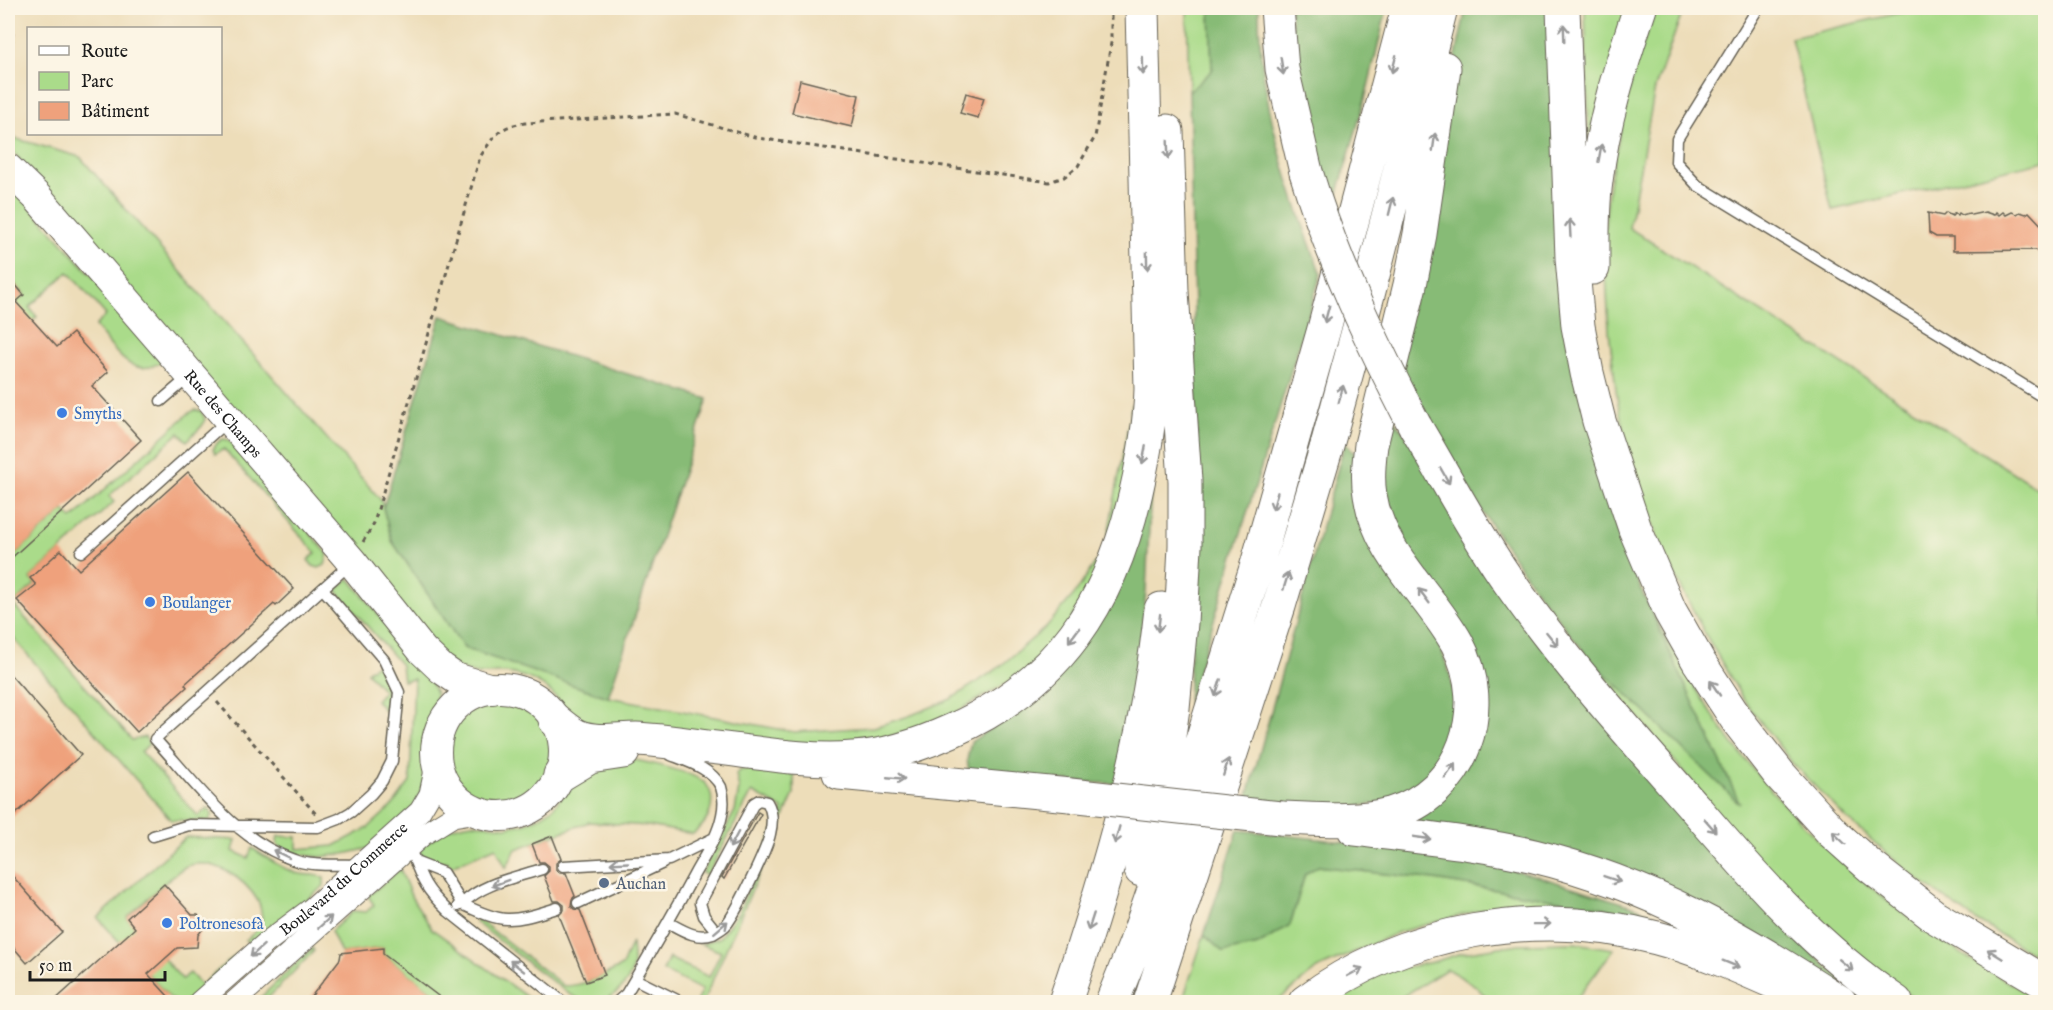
<svg xmlns="http://www.w3.org/2000/svg" width="2053" height="1010" font-family="'IM FELL English',serif">
  <style>
    .green { fill: #aadb8a; stroke: #637c53; stroke-width: 1.5 }
    .forest { fill: #87bb76; stroke: #526c49; stroke-width: 1.5 }
    .building { fill: #efa17c }
    .lines { fill: none; stroke-linecap: round; stroke-linejoin: round }
    .lane-casing { stroke: #656053; stroke-width: 13 }
    .street-casing { stroke: #656053; stroke-width: 23 }
    .secondary-casing { stroke: #656053; stroke-width: 32 }
    .highway-casing { stroke: #656053; stroke-width: 35 }
    .path { stroke: #656053; stroke-width: 3; stroke-dasharray: 4.5 4.5; stroke-linecap: butt }
    .lane { stroke: #fff; stroke-width: 10 }
    .street { stroke: #fff; stroke-width: 21 }
    .secondary { stroke: #fff; stroke-width: 30 }
    .highway { stroke: #fff; stroke-width: 33 }
    .highway-bridge-casing { stroke: #656053; stroke-width: 35; stroke-linecap: butt }
    .highway-bridge { stroke: #fff; stroke-width: 33 }
    .oneway { stroke: #999 }
    .shop-dot { fill: #3f7fe0; stroke: #fcf5e5; stroke-width: 2 }
    .service-dot { fill: #5c6f8a; stroke: #fcf5e5; stroke-width: 2 }
    .labels { text-anchor: middle; stroke-width: 5; stroke-linejoin: round; paint-order: stroke }
    .shop-label { font-size: 16px; fill: #366cbe; stroke: #fcf5e5; text-anchor: start }
    .street-label { font-size: 16px; fill: #1c1c1c; stroke: #fcf5e5 }
    .service-label { font-size: 16px; fill: #4e5e75; stroke: #fcf5e5; text-anchor: start }
  </style>
  <rect width="100%" height="100%" fill="#fcf5e5"/>
  <filter id="ink" filterUnits="userSpaceOnUse"><feTurbulence type="fractalNoise" baseFrequency=".0167" numOctaves="2"/><feDisplacementMap in="SourceGraphic" scale="12" xChannelSelector="R" yChannelSelector="G"/><feConvolveMatrix kernelMatrix="1 2 1 2 8 2 1 2 1" color-interpolation-filters="sRGB"/></filter>
  <filter id="wash" filterUnits="userSpaceOnUse"><feTurbulence type="fractalNoise" baseFrequency=".008" numOctaves="4" result="noise"/><feDisplacementMap in="SourceGraphic" scale="24" xChannelSelector="R" yChannelSelector="G"/><feGaussianBlur stdDeviation="1.35" result="paint"/><feColorMatrix in="noise" values="0 0 0 0 0 0 0 0 0 0 0 0 0 0 0 0 0 1.4 0 .05"/><feComposite in="paint" operator="in"/></filter>
  <g filter="url(#wash)">
    <rect width="100%" height="100%" fill="#edddb9"/>
    <path class="green" d="M1187 8H1210L1212 71 1189 91Z
      M1584 8H1628L1589 140 1585 11Z
      M1656 8H1684L1655 88 1629 228 2045 493V961L1977 921 1912 875 1846 818 1793 764 1743 699 1708 639 1660 546 1627 448 1617 398 1609 331 1604 235 1609 183 1634 69Z
      M1921 8H2045V161L1832 210 1791 38Z
      M10 137 80 157 381 500 392 541 464 648 608 697 794 732 874 727 909 716 951 699 997 669 1046 627 1077 591 1106 546 1132 404 1125 501 1106 560 1066 628 1024 673 931 727 841 748 611 730 570 717C556 691 534 675 504 673 496 672 488 675 480 674 470 673 459 668 449 666L20 160 12 150Z
      M8 182 166 358C133 385 115 350 95 326L106 315 68 272 29 307 37 317 8 344V309L24 294 8 276Z
      M195 410 201 411 205 419 202 426 187 441 179 433 109 496 114 502 30 578 35 584 13 604 132 740 145 737 149 744 141 752 198 816 208 808 212 815 209 821 171 820 8 632V556L10 559 64 510 72 519 189 413Z
      M223 439 229 440 328 554 325 565 319 568 313 566 308 560 316 553 224 449 215 454 213 449 218 442Z
      M349 578 427 675 436 693 435 707 428 722 423 741 426 777 415 806 370 848 344 854 320 857 296 854 278 846 277 841 278 836 297 837V849L334 846 368 828 393 805 410 782 414 679 403 681 401 665 336 590Z
      M1644 596C1671 647 1699 698 1733 744 1817 853 1923 939 2045 1002H1920L1902 991 1858 956 1799 900 1735 834 1589 658 1739 802Z
      M378 663 388 690 387 708 384 710 376 700 384 691 367 672Z
      M449 751a52 52 0 1 1 104 0a52 52 0 1 1-104 0Z
      M621 758C639 760 684 770 699 779 710 785 713 796 711 807 709 819 703 826 693 834L648 826 589 822 516 849 506 868 496 847 452 866 446 861 437 865 424 859 420 853 421 847 447 829 461 825 472 823 507 827 523 824 538 818 553 808 566 791 571 782Z
      M749 769 794 774V794L703 1002H696L702 990 663 971 669 958 709 977 721 952 701 944 719 938 738 913 783 809 752 792 707 875 702 873 735 811 739 789 736 774 740 770Z
      M186 837 236 840 233 851 248 858 252 848C266 857 280 868 296 873 305 876 316 873 324 878V886L260 938 249 943 246 940 255 932 262 918C261 913 261 906 258 901 244 878 214 857 187 866 178 869 135 910 127 918L182 979 190 973 201 985 239 952 236 960 187 1002H177L168 996 98 918Z
      M1318 866 1428 879 1601 907 1641 919 1639 908 1677 927 1554 911 1485 909 1399 932 1317 969 1276 1002H1182L1204 935 1223 952 1258 945 1290 925 1305 874Z
      M400 869 412 898 432 929 534 1002H446L383 954V948L341 953 331 931 353 911 366 912 374 905 368 896Z
      M478 919 564 986C585 986 604 975 622 966L632 942C632 949 634 958 633 966 630 985 607 1006 587 1002 582 1001 575 997 569 994L475 922Z
      M1575 943 1614 949 1574 1002H1490L1476 986 1447 969 1394 1002H1331L1383 972 1433 962 1462 953 1519 944Z
      M312 948 314 951 264 1002H256Z"/>
    <path class="forest" d="M1210 8H1259C1258 99 1289 190 1321 274L1188 704 1198 486 1189 91 1212 71Z
      M1290 8H1387L1365 99 1333 210 1305 137Z
      M1466 8H1550L1598 471 1624 547 1644 596 1740 804 1589 658 1535 589 1483 513 1400 367 1447 121 1456 56Z
      M441 316 708 399 608 697 464 648 392 541 383 508Z
      M1391 416 1796 939 1867 1002 1727 919 1404 823 1483 730 1378 490Z
      M1345 442 1356 456 1433 626 1450 675 1458 717 1442 762 1411 793 1375 804 1317 810 1247 799Z
      M1152 466 1146 591 1139 656 1120 784 970 776 967 760 971 742 1029 702Z
      M1238 830 1436 852 1537 876 1639 908 1641 919 1601 907 1428 879 1318 866 1305 874 1290 925 1258 945 1223 952 1204 935Z"/>
    <g id="blocks">
      <path class="building" d="M800 80 859 95 852 127 792 113Z
        M966 93 984 98 978 118 960 113Z
        M1985 212 1994 215 1996 212 1999 215 2003 212 2006 215 2012 212 2017 214 2020 212 2026 214 2029 212 2046 230V258L2035 250 1953 251V237H1936L1929 233 1928 213 1943 216 1946 213 1952 216 1955 213 1957 216 1959 213 1962 215 1969 213 1971 215Z
        M8 276 24 295 16 302 57 347 73 333 108 372 92 386 141 440 8 561Z
        M188 472 294 589 276 606 274 604 185 684 187 687 137 732 17 600 36 585 30 578 61 550 79 570Z
        M8 672 81 755 8 821Z
        M758 812 761 814 724 879 722 877Z
        M552 836 561 859 556 863V870L560 873H566L575 896 572 899 571 906 574 909 580 910 605 975 586 982 559 915 564 910V905L559 901H554L544 876 549 871V866L544 862H539L532 844Z
        M8 871 62 932 27 963 8 941Z
        M164 884 192 915H198L205 926 198 935 197 947 177 948 148 974 168 996 160 1002H53L135 928 127 918Z
        M383 948V954L446 1002H307L340 959 341 953Z"/>
    </g>
  </g>
  <g filter="url(#ink)">
    <use href="#blocks" fill-opacity="0" stroke="#656053" stroke-width="1.5"/>
    <g class="lines">
      <defs>
        <path id="lane" d="M1758 8 1677 139 1676 162 1697 185 2046 399
          M161 401 189 377
          M81 552 227 421
          M351 563 155 739C196 784 235 840 294 860 313 867 338 864 359 865
          M153 836 189 825 318 827 339 819 351 812 371 794 382 781 392 761 399 692 384 660 323 589
          M409 846C421 877 423 887 448 911L563 1002
          M415 862 443 873 462 904C483 883 514 878 542 869
          M563 866 669 860 714 838
          M578 903 663 863
          M458 906 462 904C506 925 511 922 557 908
          M669 923C682 930 697 940 713 934 716 932 722 929 725 926 735 916 767 849 770 834 773 822 773 812 767 802L759 800 754 803 700 903 704 916 716 931
          M635 979 681 1002
          M617 1002 626 994C650 954 673 914 695 873 705 855 718 836 722 815 724 806 724 796 721 787 712 769 689 762 671 755"/>
        <g id="street">
          <path id="s1" d="M199 1002 267 942 311 909 420 811 430 794 437 761"/>
          <path d="M234 1002 424 834 453 816 478 812"/>
        </g>
        <g id="secondary">
          <path id="s2" d="M8 169 37 197 352 562 422 650 442 669 455 678 492 689"/>
          <circle cx="500" cy="752" r="64"/>
        </g>
        <path id="highway" d="M1277 8 1282 69 1306 172
          M1563 8 1572 258 1578 326 1587 373 1599 421 1635 529 1670 611 1699 662 1737 720 1780 775 1833 833 1870 866 1934 916 2046 983
          M1593 268C1593 239 1592 210 1596 181 1603 121 1621 65 1640 8
          M1415 426C1446 478 1474 532 1509 582 1564 661 1630 734 1694 807 1755 878 1818 950 1896 1002
          M555 720C562 726 569 732 577 736 596 744 617 739 636 739 660 740 684 744 708 747 756 752 805 762 853 758 887 756 922 744 953 730 1059 683 1111 602 1136 492 1144 457 1150 425 1151 389L1142 8
          M839 773 1070 795
          M560 775 590 757 623 752
          M1281 818C1317 819 1355 823 1390 814 1464 793 1492 708 1457 643 1429 593 1379 554 1370 495 1367 478 1369 461 1371 445L1410 285 1420 234 1444 68
          M1354 829C1414 837 1475 842 1534 856 1650 884 1742 938 1840 1002
          M1141 870 1166 756 1173 708 1181 623 1185 546V481L1172 292 1167 131
          M1065 1002C1108 874 1147 744 1161 609
          M1112 1002 1135 945 1165 858 1257 565 1324 329 1408 8
          M1150 1002 1279 606 1326 449 1369 291 1441 8
          M1305 1002C1403 928 1540 907 1657 938 1703 950 1746 970 1789 989"/>
      </defs>
      <use href="#lane" class="lane-casing"/>
      <use href="#street" class="street-casing"/>
      <use href="#secondary" class="secondary-casing"/>
      <use href="#highway" class="highway-casing"/>
      <path class="path" d="M8 80 13 37 10 8
        M363 542 374 523 480 157C494 136 499 126 525 123L675 114 758 138 1049 182 1064 177 1078 166 1095 137 1111 43V8
        M217 702 316 814"/>
      <use href="#lane" class="lane"/>
      <use href="#street" class="street"/>
      <use href="#secondary" class="secondary"/>
      <use href="#highway" class="highway"/>
      <defs>
        <path id="highway-bridge" d="M1306 172C1333 261 1372 343 1415 426
          M1070 795 1281 818"/>
      </defs>
      <use href="#highway-bridge" class="highway-bridge-casing"/>
      <use href="#highway-bridge" class="highway-bridge"/>
    </g>
    <defs><path id="oneway-shaft" d="M-6 0H5M1.5-3L5.5 0L1.5 3" fill="none" stroke-width="1.6" stroke-linecap="round" stroke-linejoin="round" transform="scale(1.5)"/></defs>
    <g class="oneway">
      <use href="#oneway-shaft" transform="translate(1564 33) rotate(-92)"/>
      <use href="#oneway-shaft" transform="translate(1394 64) rotate(104)"/>
      <use href="#oneway-shaft" transform="translate(1143 66) rotate(89)"/>
      <use href="#oneway-shaft" transform="translate(1282 66) rotate(81)"/>
      <use href="#oneway-shaft" transform="translate(1434 142) rotate(-82)"/>
      <use href="#oneway-shaft" transform="translate(1168 150) rotate(88)"/>
      <use href="#oneway-shaft" transform="translate(1600 153) rotate(-80)"/>
      <use href="#oneway-shaft" transform="translate(1391 206) rotate(-76)"/>
      <use href="#oneway-shaft" transform="translate(1570 228) rotate(-93)"/>
      <use href="#oneway-shaft" transform="translate(1147 261) rotate(89)"/>
      <use href="#oneway-shaft" transform="translate(1327 314) rotate(105)"/>
      <use href="#oneway-shaft" transform="translate(1341 394) rotate(-75)"/>
      <use href="#oneway-shaft" transform="translate(1144 455) rotate(101)"/>
      <use href="#oneway-shaft" transform="translate(1445 476) rotate(60)"/>
      <use href="#oneway-shaft" transform="translate(1275 501) rotate(106)"/>
      <use href="#oneway-shaft" transform="translate(1286 581) rotate(-73)"/>
      <use href="#oneway-shaft" transform="translate(1424 596) rotate(-127)"/>
      <use href="#oneway-shaft" transform="translate(1159 623) rotate(97)"/>
      <use href="#oneway-shaft" transform="translate(1074 635) rotate(127)"/>
      <use href="#oneway-shaft" transform="translate(1552 639) rotate(51)"/>
      <use href="#oneway-shaft" transform="translate(1218 688) rotate(108)"/>
      <use href="#oneway-shaft" transform="translate(1715 688) rotate(-124)"/>
      <use href="#oneway-shaft" transform="translate(1226 767) rotate(-72)"/>
      <use href="#oneway-shaft" transform="translate(1450 771) rotate(-54)"/>
      <use href="#oneway-shaft" transform="translate(896 778) rotate(5)"/>
      <use href="#oneway-shaft" transform="translate(1710 825) rotate(49)"/>
      <use href="#oneway-shaft" transform="translate(1117 835) rotate(106)"/>
      <use href="#oneway-shaft" transform="translate(1422 838) rotate(8)"/>
      <use href="#oneway-shaft" transform="translate(1839 838) rotate(-136)"/>
      <use href="#oneway-shaft" transform="translate(734 840) rotate(118)"/>
      <use href="#oneway-shaft" transform="translate(281 854) rotate(-154)"/>
      <use href="#oneway-shaft" transform="translate(619 863) rotate(177)"/>
      <use href="#oneway-shaft" transform="translate(1612 879) rotate(19)"/>
      <use href="#oneway-shaft" transform="translate(500 883) rotate(160)"/>
      <use href="#oneway-shaft" transform="translate(325 922) rotate(-42)"/>
      <use href="#oneway-shaft" transform="translate(1091 922) rotate(108)"/>
      <use href="#oneway-shaft" transform="translate(1542 924) rotate(-1)"/>
      <use href="#oneway-shaft" transform="translate(721 927) rotate(-41)"/>
      <use href="#oneway-shaft" transform="translate(257 951) rotate(138)"/>
      <use href="#oneway-shaft" transform="translate(1995 954) rotate(-148)"/>
      <use href="#oneway-shaft" transform="translate(1731 964) rotate(22)"/>
      <use href="#oneway-shaft" transform="translate(1846 965) rotate(40)"/>
      <use href="#oneway-shaft" transform="translate(517 966) rotate(-142)"/>
      <use href="#oneway-shaft" transform="translate(1355 972) rotate(-28)"/>
    </g>
  </g>
  <g class="shop-dot">
    <circle cx="62" cy="413" r="6"/>
    <circle cx="150" cy="602" r="6"/>
    <circle cx="167" cy="923" r="6"/>
  </g>
  <circle class="service-dot" cx="604" cy="883" r="6"/>
  <g class="labels">
    <g class="shop-label">
      <text x="74" y="419">Smyths</text>
      <text x="162" y="608">Boulanger</text>
      <text x="179" y="929">Poltronesofà</text>
    </g>
    <g class="street-label">
      <text dy="6" stroke="none"><textPath href="#s2" startOffset="326">Rue des Champs</textPath></text>
      <text dy="6" stroke="none"><textPath href="#s1" startOffset="190">Boulevard du Commerce</textPath></text>
    </g>
    <g class="service-label">
      <text x="616" y="889">Auchan</text>
    </g>
  </g>
  <rect width="2053" height="1010" fill="none" stroke="#fcf5e5" stroke-width="30"/>
  <rect x="27" y="27" width="195" height="108" fill="#fcf5e5" stroke="#a29e95" stroke-width="1.5"/>
  <rect x="39" y="46" width="30" height="9" fill="#ffffff" stroke="#a29e95" stroke-width="1.5"/>
  <text x="81" y="57" font-size="18" fill="#1c1c1c">Route</text>
  <rect x="39" y="72" width="30" height="18" fill="#aadb8a" stroke="#a29e95" stroke-width="1.5"/>
  <text x="81" y="87" font-size="18" fill="#1c1c1c">Parc</text>
  <rect x="39" y="102" width="30" height="18" fill="#efa17c" stroke="#a29e95" stroke-width="1.5"/>
  <text x="81" y="117" font-size="18" fill="#1c1c1c">Bâtiment</text>
  <path d="M30 971v9h135v-9" fill="none" stroke="#1c1c1c" stroke-width="3"/>
  <text x="39" y="971" font-size="18" fill="#1c1c1c" stroke="#fcf5e5" stroke-width="4.5" paint-order="stroke">50 m</text>
</svg>
